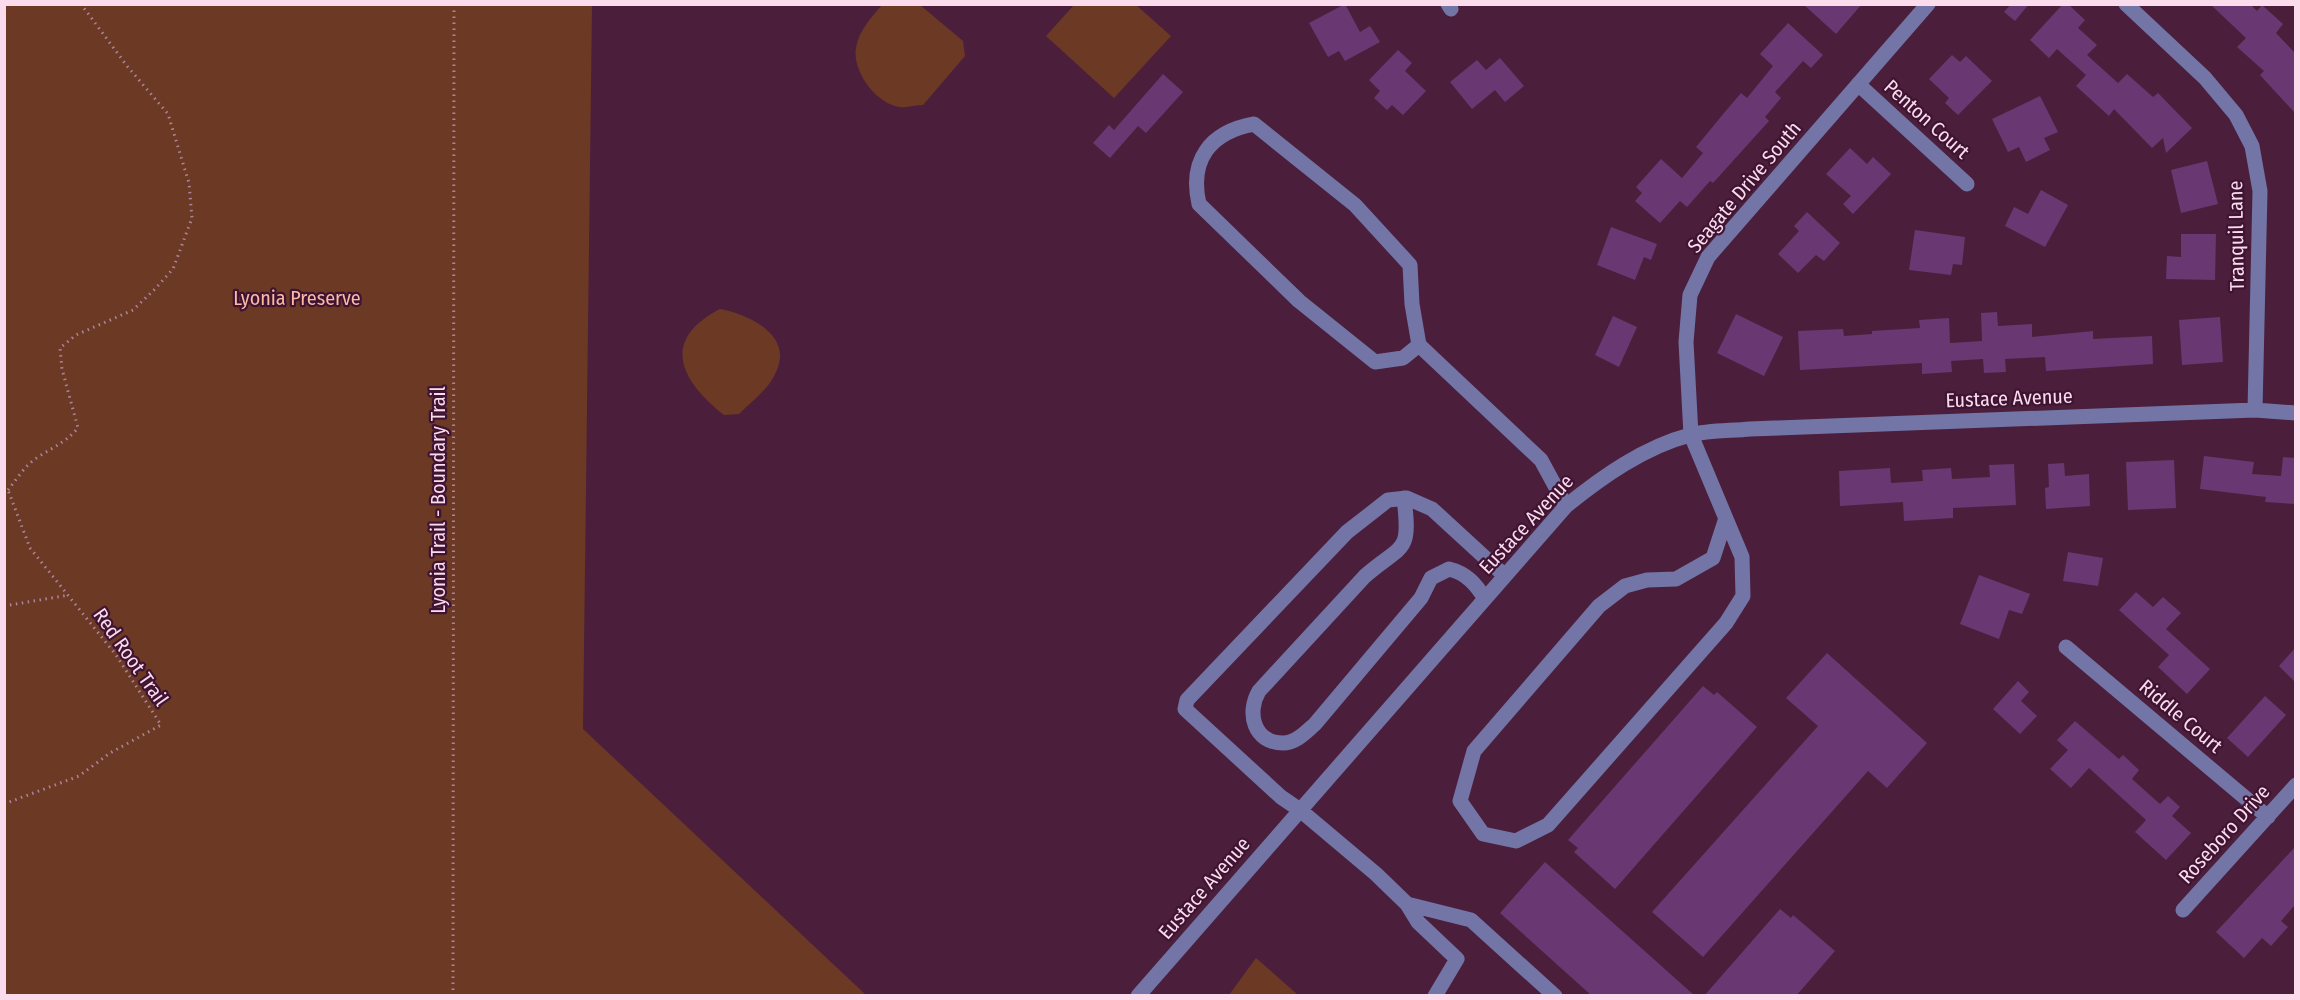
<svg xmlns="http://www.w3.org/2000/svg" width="2300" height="1000" font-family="'Fira Sans Condensed',sans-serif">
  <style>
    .green { fill: #6c3925 }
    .building { fill: #693771 }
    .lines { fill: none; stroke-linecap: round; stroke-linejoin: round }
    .path { stroke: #aa869c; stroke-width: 3; stroke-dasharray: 1.5 4.5; stroke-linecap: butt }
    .minor { stroke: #7375a7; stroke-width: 15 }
    .labels { text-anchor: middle; stroke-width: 4.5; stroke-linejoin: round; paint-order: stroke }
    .street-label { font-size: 20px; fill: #fadced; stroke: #3f1432 }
    .park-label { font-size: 20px; fill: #fbbaa1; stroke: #3f1432 }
  </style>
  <rect width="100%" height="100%" fill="#4b1f3c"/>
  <path class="green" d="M5 4 592 5 583 729 866 995H5Z
    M882 5H920L963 41 965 56 923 105C916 105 907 108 900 107 876 104 852 71 856 48 859 30 871 18 882 5Z
    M1136 5 1171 36 1114 98 1046 36 1074 5Z
    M720 309C748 314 794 335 776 372 769 389 752 401 739 414L724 415C680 380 660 340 720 309Z
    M1256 958 1298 995H1229Z"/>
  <path class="building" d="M1345 4 1360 32 1370 26 1380 42 1345 61 1339 51 1328 57 1309 23Z
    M1803 4H1862L1836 34Z
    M2011 4H2029L2015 21 2004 12Z
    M2063 4H2068L2085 20 2078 28 2097 45 2087 55 2118 83 2127 74 2153 97 2158 93 2192 128 2166 153 2163 138 2152 148 2114 109 2109 116 2076 86 2086 75 2057 49 2049 58 2030 40Z
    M2210 4H2250L2257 11 2262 5 2283 24 2276 33 2295 53V113L2260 75 2264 71 2237 47 2246 38Z
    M1788 23 1823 55 1811 68 1803 61 1775 92 1781 98 1765 117 1769 121 1713 183 1710 181 1687 207 1680 201 1660 223 1635 201 1642 193 1636 187 1661 159 1682 178 1703 153 1696 147 1724 113 1741 93 1747 98 1773 66 1760 54Z
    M1398 50 1412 63 1405 71 1426 91 1403 115 1392 105 1387 110 1374 98 1380 91 1369 80Z
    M1952 55 1960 62 1966 56 1992 81 1958 115 1945 103 1949 98 1929 79Z
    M1500 58 1524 86 1505 102 1495 90 1472 109 1450 82 1477 60 1486 70Z
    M1163 74 1183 92 1146 133 1138 126 1110 158 1093 143 1109 125 1114 130Z
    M2040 96 2058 132 2044 138 2050 150 2026 162 2019 147 2008 152 1992 119Z
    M1850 148 1867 164 1873 157 1891 174 1853 214 1843 204 1851 196 1826 174Z
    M2207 161 2218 204 2181 213 2171 170Z
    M2041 190 2068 205 2045 247 2005 226 2014 207 2028 214Z
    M1807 212 1840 243 1824 261 1816 255 1798 273 1778 254 1799 231 1794 226Z
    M1611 227 1657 244 1651 260 1644 257 1635 280 1597 265Z
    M1915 230 1965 237 1962 265 1953 264 1951 275 1909 270Z
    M2181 234H2216L2215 280 2166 279 2167 256 2181 257Z
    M1997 312 1998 326 2032 324V337L2093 331V339L2152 336 2153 364 2046 371 2045 357 2005 359 2006 372 1984 373 1983 359 1951 361 1952 372 1922 374V363L1800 370 1798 331 1843 329 1844 336 1872 334V331L1920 328 1919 320 1949 318 1950 343 1982 341 1981 313Z
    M1736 314 1783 337 1764 376 1717 353Z
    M1613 316 1637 327 1619 367 1595 355Z
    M2220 317 2223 362 2182 365 2179 320Z
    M2204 456 2254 462 2252 474 2281 476 2283 457 2295 458V504L2265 502 2266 497 2200 489Z
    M2174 460 2176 508 2128 510 2126 462Z
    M2064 463 2065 476 2089 474 2090 506 2046 509 2045 488 2049 487 2048 464Z
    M2014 464 2016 505 1953 508V518L1904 521 1903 502 1840 506 1839 471 1890 468 1891 483 1923 481 1922 470 1951 468 1952 479 1990 477 1989 465Z
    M2068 552 2103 558 2098 586 2063 581Z
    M1979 575 2030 594 2022 614 2009 610 1999 639 1960 624Z
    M2136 592 2153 607 2163 597 2181 613 2166 629 2210 669 2187 694 2158 667 2169 655 2119 610Z
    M2295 648V682L2279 666Z
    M1827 653 1927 743 1887 788 1868 771 1703 957 1652 912 1818 726 1786 698Z
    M2018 681 2029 692 2021 701 2037 716 2020 734 1993 709Z
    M1703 686 1714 695 1717 692 1757 727 1615 889 1574 852 1578 848 1568 840Z
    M2265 696 2286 715 2248 757 2227 738Z
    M2075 721 2119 759 2123 755 2139 770 2132 779 2160 804 2168 796 2180 807 2172 816 2191 833 2166 860 2135 832 2146 820 2089 768 2071 788 2050 769 2068 750 2057 740Z
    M2295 847V905L2281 921 2288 927 2271 946 2262 938 2244 958 2216 932Z
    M1545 862 1695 996H1592L1500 913Z
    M1780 909 1791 918 1793 915 1835 951 1796 996H1704Z"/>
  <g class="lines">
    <path class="path" d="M4 489 8 490 30 548 116 655 161 725 110 753 79 776 4 804
      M8 490C17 479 25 465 38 457 52 448 66 442 78 428L62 369 60 348 76 335 133 310 155 289 173 269 192 218 189 183 168 114 127 66 81 4
      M4 606 69 595
      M453 996 454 4"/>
    <path class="minor" d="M1448 4 1451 9
      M2126 4 2205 78 2236 115 2252 146 2260 191 2255 410
      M1858 84 1967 184
      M1419 345 1403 358 1375 362 1299 301 1199 204C1189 160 1210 132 1254 124L1355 205 1410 265 1412 304 1419 345 1541 460 1566 506
      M1404 498C1411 555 1403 543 1365 576L1259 691C1246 713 1254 743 1283 743 1296 743 1306 732 1315 724L1421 598 1431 578 1449 569C1466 573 1476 584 1485 599
      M1725 521 1713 558 1676 579 1647 580 1625 586 1599 606 1474 751 1460 801 1483 834 1516 841 1548 825 1726 623 1743 596 1742 557 1691 435 1686 342 1690 295 1708 257 1928 4
      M2066 647 2268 817
      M1407 904 1471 920 1555 996
      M2183 910 2296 785
      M1138 996 1566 506C1602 477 1644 447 1690 435 1709 430 1731 431 1750 429L2255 410 2296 413
      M1435 996 1457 959 1418 922 1407 904 1376 874 1300 810 1281 797 1185 709 1187 700 1347 532 1388 500 1407 498 1432 509 1505 576"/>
  </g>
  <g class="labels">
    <g class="street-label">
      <text transform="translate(1927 119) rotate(42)" y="7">Penton Court</text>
      <text transform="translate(1744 187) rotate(-50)" y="7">Seagate Drive South</text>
      <text transform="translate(2236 236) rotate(-91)" y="7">Tranquil Lane</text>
      <text transform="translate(2009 398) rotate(-2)" y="7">Eustace Avenue</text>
      <text transform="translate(438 500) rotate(-90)" y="7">Lyonia Trail - Boundary Trail</text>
      <text transform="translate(1526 524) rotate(-47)" y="7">Eustace Avenue</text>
      <text transform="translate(131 657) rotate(55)" y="7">Red Root Trail</text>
      <text transform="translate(2181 716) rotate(40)" y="7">Riddle Court</text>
      <text transform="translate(2224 834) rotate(-48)" y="7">Roseboro Drive</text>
      <text transform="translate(1204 888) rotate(-49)" y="7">Eustace Avenue</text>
    </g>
    <g class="park-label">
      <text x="297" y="305">Lyonia Preserve</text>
    </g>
  </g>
  <rect width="2300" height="1000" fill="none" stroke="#fadced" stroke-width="12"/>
</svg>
